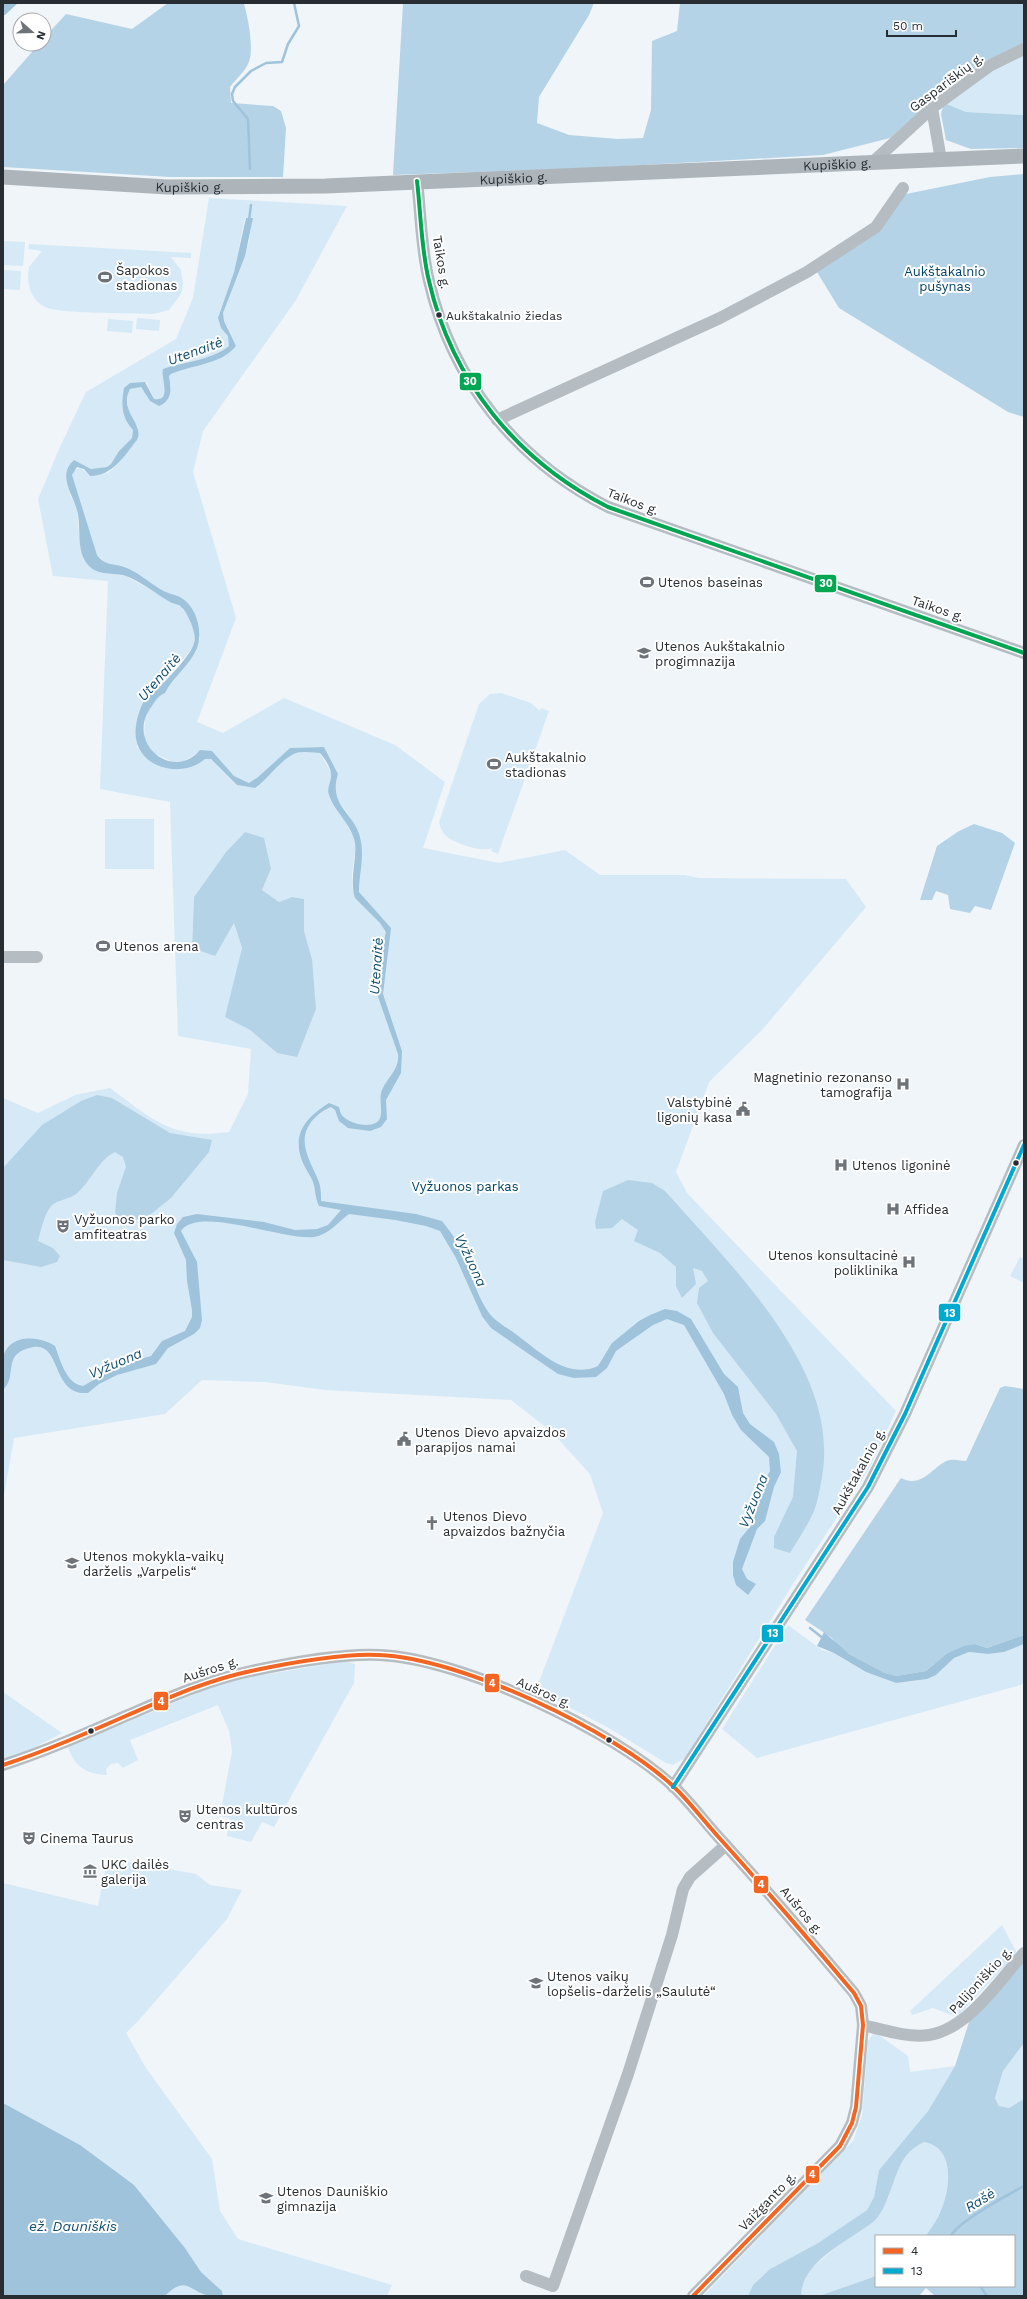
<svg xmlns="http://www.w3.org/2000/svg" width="1027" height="2299" font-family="'Work Sans',sans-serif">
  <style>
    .green { fill: #d6e9f7; fill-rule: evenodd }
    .forest { fill: #b5d3e6 }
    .water { fill: #9fc3db }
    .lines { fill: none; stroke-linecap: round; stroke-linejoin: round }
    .stream { stroke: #9fc3db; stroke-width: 2.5 }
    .minor { stroke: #b6bdc2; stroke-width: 12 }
    .major { stroke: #adb5bb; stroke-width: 15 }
    .bus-1-casing { stroke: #fff; stroke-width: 7 }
    .bus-2-casing { stroke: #fff; stroke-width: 7 }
    .bus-3-casing { stroke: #fff; stroke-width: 7 }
    .bus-1 { stroke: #f26522; stroke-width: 4 }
    .bus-2 { stroke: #00a9ce; stroke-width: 4 }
    .bus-3 { stroke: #00a651; stroke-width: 4 }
    .bus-dot { fill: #272d32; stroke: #fff; stroke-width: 1.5 }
    .labels { text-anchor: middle; stroke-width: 4; stroke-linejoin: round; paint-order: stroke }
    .bus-label { font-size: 12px; fill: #272d32; stroke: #fff; text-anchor: start }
    .street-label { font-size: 13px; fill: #272d32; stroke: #fff }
    .poi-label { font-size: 13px; fill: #272d32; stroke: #fff; text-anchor: start }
    .park-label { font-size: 13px; fill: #014464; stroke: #fff }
    .water-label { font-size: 14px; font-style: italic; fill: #114e6e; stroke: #fff }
    .line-badge { stroke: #fff; stroke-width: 1.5 }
    .badge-label { font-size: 11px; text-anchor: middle; font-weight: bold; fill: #fff }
  </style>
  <rect width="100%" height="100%" fill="#eff5f9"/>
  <path class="green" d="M1024 54V115L966 112 944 103 995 67Z
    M209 198 347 206 296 300 203 431 193 472 236 618 197 722 223 733 284 698 395 745 445 782 423 848 499 863 565 850 600 875H685L699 878 846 879 866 907 763 1029 709 1082 676 1172 687 1193 896 1411 869 1469 793 1584 685 1758 673 1765 666 1763 607 1727 536 1690 603 1513 590 1474 552 1432 511 1400 325 1390 265 1382 202 1380 165 1414 14 1438 3 1501V1098L38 1113 75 1095 110 1088C153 1120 173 1140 229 1132L248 1094 251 1049 178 1036 170 802 100 789 108 581 53 576 38 499 60 447 86 392 176 339 193 298ZM245 218H252L249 241 223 313 224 321 228 328 232 351 208 363 171 373 169 375 171 387 159 406 150 401 141 387 138 386 130 389C123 403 130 416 138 427L137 440 118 464 108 473 90 476 81 468 74 470 72 475 74 483 97 555 106 563 124 567 162 591 181 598 194 611 200 639 165 693 159 695 148 710 145 718 144 740 153 753 173 762 184 761 197 753 212 751 234 776 249 783 258 777 290 748 324 747 338 774C329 805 349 805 354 827 359 849 360 870 359 892L365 901 362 903C340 887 362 854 353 832 342 808 324 807 332 774L320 753C312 753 300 750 292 755 278 763 268 779 254 788L237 785 211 759H205C193 769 174 773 159 765 151 761 144 753 137 747L146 698 163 683 189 652 194 644V632L188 615 181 607 126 576 114 574 84 558 80 547 77 508 70 495 74 460 91 469 107 467 111 464 119 451 132 438 133 430C118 413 120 402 130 383H147L154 399C172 402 163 378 163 369 185 361 210 361 229 346V336L221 328 218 318 234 272ZM245 832 271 869 262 890 279 902 292 897 304 899V931L312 959 277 1053 250 1030 226 1017 242 948 234 923 192 948 194 897 226 852Z
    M3 241 25 242 23 266 3 265Z
    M29 244 191 253V258L171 257 181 270 183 284 181 294 169 310 153 314C133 313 59 314 45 307 30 299 26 283 29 267L42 251 28 249Z
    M3 270 21 271 20 290 3 289Z
    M137 318 160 320 159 331 136 329Z
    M108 319 133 321 132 333 107 331Z
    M501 693 531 703 540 711 541 708 549 711 498 854 491 851 492 848C483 853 454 843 446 836 442 832 440 827 439 822L479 704 490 694Z
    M105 819H154V869H105Z
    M1020 1257 1024 1259V1283L1010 1276Z
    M788 1625 822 1650 834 1653 866 1672 896 1683 927 1679 936 1675 954 1658 969 1652 989 1654 1004 1652 1024 1644V1684L757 1758 722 1729Z
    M344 1661 355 1664 354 1683 274 1827 262 1822 251 1842 227 1836 230 1818 220 1816 232 1751 229 1731 218 1705 130 1740 138 1760 123 1768 118 1763 111 1764 106 1769 107 1775C86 1774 74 1766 68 1747L214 1686 239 1679Z
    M3 1692 62 1733 28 1751 3 1759Z
    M119 1860 196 1874 210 1885 242 1890 227 1919 139 2020 126 2033 146 2068 212 2159 220 2211 238 2239 392 2285 387 2296H223L222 2291 201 2272 185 2248 134 2185 3 2103V1883L98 1906 105 1871Z
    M1002 1925 1017 1953 957 2017 933 2008 912 2015 910 2011Z
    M876 2033 908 2056 910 2072 955 2066 928 2111 879 2170 874 2197 867 2210 818 2243 770 2269 753 2285 748 2296H703L853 2141 862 2116 868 2041 873 2034Z
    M1024 2043V2099L1009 2108 999 2106 995 2098 1003 2071Z
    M924 2142C957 2148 950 2192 939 2215 936 2222 930 2229 926 2236H876V2276L819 2296H803L801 2294 802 2286 811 2269 888 2199 894 2177 902 2162 915 2146Z
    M178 2285H189L209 2296H165Z"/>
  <path class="forest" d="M168 3 244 4C248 17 253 45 250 58 248 69 237 78 230 87L231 103 273 106 281 111 286 128 283 177H170L3 167V85L39 44H44V38L66 14 132 29Z
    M403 3H594L589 15 539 97 537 123 569 135 618 139 643 138 651 110 652 41 677 31 680 3H1024V43L982 64 946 90 890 138 823 155 590 168 393 175Z
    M944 103 966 112 1024 115V148L971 149 946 140 941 114Z
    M1024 174V417L1008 412 839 308 817 272 906 194 990 177Z
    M974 824 1002 833 1015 843 991 910 975 906 970 913 950 909 948 895 936 891 932 900H920L937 846 959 831Z
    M245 832 264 838 271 869 262 890 279 902 292 897 304 899V931L312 959 316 1009 297 1057 277 1053 250 1030 225 1017 242 948 234 923 215 956 192 948 194 897 226 852Z
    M97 1095 112 1098 170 1133 212 1140 209 1152 171 1198 151 1214 125 1224 115 1213 117 1193 126 1167 123 1157 115 1152C98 1160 91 1182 76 1194 69 1199 57 1200 51 1206 44 1215 41 1230 38 1241L53 1248 60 1256 57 1262 41 1267 3 1260V1168L42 1125 81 1101Z
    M628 1180 652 1183 665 1191C724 1258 823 1353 824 1448 825 1465 821 1485 817 1502 812 1520 800 1536 790 1553L774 1548V1537L793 1497 797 1451 776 1414 713 1333 697 1303 699 1288 708 1281 702 1271 693 1268 696 1284 682 1298 676 1286V1267L660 1253 634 1241 638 1230 622 1219 612 1228 596 1229 595 1222 603 1191Z
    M1005 1386 1024 1389V1635L987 1648 975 1644 946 1654 926 1671 896 1676 884 1674 849 1654 837 1645 832 1638 805 1620 901 1478C923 1490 936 1462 950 1460 955 1459 961 1461 966 1461L1000 1388Z
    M1024 1961V2043L1003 2071 995 2098 999 2106 1009 2108 1024 2099V2296H935L926 2288 919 2296H819L876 2276V2286H1014V2236H926C930 2229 936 2222 939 2215 950 2192 957 2148 924 2142 892 2156 896 2194 877 2218 873 2223 867 2226 863 2229 840 2245 804 2263 801 2294L803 2296H748L753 2285 770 2269 818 2243 867 2210 874 2197 879 2170 928 2111 955 2066 970 2019Z"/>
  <path class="water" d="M3 3H18L5 15H3Z
    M246 218H253L245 256 223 313 224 321 236 346C221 365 191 365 171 374L169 376C171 388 173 400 159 406L150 401 141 387 130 389C118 412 145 423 137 440 124 456 113 476 90 476L84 469 77 467 72 475 97 555C105 566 113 563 124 567 136 571 149 582 160 589 166 593 173 594 180 597 197 606 203 632 197 648 190 665 173 677 165 693 158 696 156 700 152 706 124 741 172 783 200 750L212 751 234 776 249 783 258 777 290 748 324 747 338 774C328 806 354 812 360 837 365 857 359 873 359 892L391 928 383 994 402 1051 401 1073 386 1100 387 1119 381 1127 370 1131 348 1128 339 1121 335 1110 331 1107C323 1110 317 1115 311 1122 296 1142 311 1162 319 1182 321 1188 321 1195 321 1201L416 1214 442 1221C448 1229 455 1237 459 1246 470 1268 475 1293 489 1313 497 1323 508 1328 517 1335 540 1352 567 1380 598 1366L612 1343 639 1321 650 1315 665 1309 677 1311 691 1319 724 1374 738 1387 743 1413 750 1424 774 1442 779 1454 781 1472 774 1487 765 1521 757 1529 742 1569 747 1579 756 1584 748 1595 736 1585 733 1575V1562L740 1539 753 1523 763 1484 770 1471 769 1457 741 1430 732 1415 724 1394 684 1325 667 1319 653 1325 616 1351 607 1368 596 1377 574 1378 558 1374 491 1328 482 1316 456 1258 440 1231 426 1226 395 1220 349 1214C337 1223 328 1235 314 1237 284 1241 198 1205 181 1231L197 1262 202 1320 200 1328 194 1334 168 1348 156 1364 117 1375 99 1384 88 1393C51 1396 62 1342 33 1347 0 1354 19 1375 3 1390 3 1380 1 1368 3 1358 8 1334 38 1335 55 1346 60 1359 66 1384 83 1386L122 1364 151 1356 162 1341 185 1331 192 1317V1310L187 1281 186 1260 174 1233 177 1224 183 1217 197 1214 264 1222 295 1230 317 1229 328 1225 341 1210 319 1206C315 1198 316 1191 313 1182 311 1176 306 1170 303 1163 291 1135 305 1118 329 1103L339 1107C340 1111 341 1116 345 1118 351 1124 373 1129 379 1120 384 1112 378 1099 382 1090 387 1078 400 1069 398 1054L376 991 375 981 386 932 380 923 355 898C349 879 357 861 355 843 352 824 335 813 329 795 326 788 332 781 331 774 331 768 324 757 320 753 312 753 300 750 292 755 278 763 268 779 255 788L237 785 211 759H205C179 781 130 766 136 726 137 717 141 705 146 698 150 692 157 688 162 684 170 677 192 653 194 643 196 637 193 629 191 623 188 617 186 611 181 607 179 604 174 604 170 602 156 594 142 582 126 576 113 572 99 576 89 566 74 550 83 526 76 507 71 492 58 474 74 460L91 469 107 467 111 464 119 451 132 438 133 430C121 417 121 405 124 388L130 383 145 382 154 399C173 402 160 377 163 369 185 361 210 361 229 346L228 336 221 328 218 318 234 272Z
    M824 1632 849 1654 884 1673 896 1676 926 1671 946 1654 964 1646 975 1644 987 1648 1024 1635V1644L1004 1652 988 1654 969 1652 954 1658 936 1675 927 1679 896 1683 866 1672 834 1653 817 1646Z
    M3 2103 80 2145 134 2185 185 2248 201 2272 222 2291 223 2296C219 2296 214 2297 210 2296 189 2292 187 2274 165 2296H3Z"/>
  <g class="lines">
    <path class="stream" d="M250 169 248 119 233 101 232 94 235 87 251 71 266 63 282 62 288 44 299 26 294 3
      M249 220 251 205
      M810 1628 824 1639
      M951 2236C956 2223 1009 2194 1024 2186
      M980 2286 987 2296"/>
    <path class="minor" d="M932 108 941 160
      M873 162 932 108 991 65 1024 49
      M417 181C421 214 421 249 429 281 452 381 517 461 608 507L1024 653
      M497 420 720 318 807 272 876 227 903 188
      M3 957H37
      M3 1765C46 1751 87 1733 128 1715 168 1698 208 1680 251 1671 289 1663 341 1653 379 1655 461 1658 614 1731 673 1786 691 1803 706 1824 723 1842 768 1892 811 1942 854 1993L861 2006 863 2025 856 2107 852 2123 840 2146 693 2296
      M673 1787 868 1487 905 1414 1024 1145
      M863 2025C884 2030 908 2038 929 2035 968 2029 999 1981 1024 1953
      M526 2276 553 2286 628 2074 672 1935 683 1889 690 1877 726 1845"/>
    <path class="major" id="s1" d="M3 177 167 187 326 186 1024 156"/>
    <defs>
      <path id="bus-1" d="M3 1765C46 1751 87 1733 128 1715 168 1698 208 1680 251 1671 289 1663 341 1653 379 1655 461 1658 614 1731 673 1786 691 1803 706 1824 723 1842 768 1892 811 1942 854 1993L861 2006 863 2025 856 2107 852 2123 840 2146 693 2296"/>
      <path id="bus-2" d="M673 1787 868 1487 905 1414 1024 1145"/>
      <path id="bus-3" d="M417 181C421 214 421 249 429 281 452 381 517 461 608 507L1024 653"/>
    </defs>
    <use href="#bus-1" class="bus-1-casing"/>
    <use href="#bus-2" class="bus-2-casing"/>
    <use href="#bus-3" class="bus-3-casing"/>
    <use href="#bus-1" class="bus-1"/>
    <use href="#bus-2" class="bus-2"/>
    <use href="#bus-3" class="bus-3"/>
  </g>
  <defs>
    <symbol id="stadium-bare" viewBox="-9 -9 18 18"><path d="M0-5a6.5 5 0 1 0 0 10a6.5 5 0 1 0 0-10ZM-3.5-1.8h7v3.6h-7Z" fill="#6d7378" stroke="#fff" stroke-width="2.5" paint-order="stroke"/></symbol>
    <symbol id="school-bare" viewBox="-9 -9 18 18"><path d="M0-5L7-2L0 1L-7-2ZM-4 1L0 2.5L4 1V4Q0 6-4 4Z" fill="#6d7378" stroke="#fff" stroke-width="2.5" paint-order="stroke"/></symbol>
    <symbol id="hospital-bare" viewBox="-9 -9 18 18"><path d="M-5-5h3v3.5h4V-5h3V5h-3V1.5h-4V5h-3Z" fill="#6d7378" stroke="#fff" stroke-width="2.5" paint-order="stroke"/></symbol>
    <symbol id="civic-bare" viewBox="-9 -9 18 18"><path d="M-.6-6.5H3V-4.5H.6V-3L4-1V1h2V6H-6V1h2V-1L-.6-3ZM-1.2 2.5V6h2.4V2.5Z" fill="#6d7378" stroke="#fff" stroke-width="2.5" paint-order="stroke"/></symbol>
    <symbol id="theatre-bare" viewBox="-9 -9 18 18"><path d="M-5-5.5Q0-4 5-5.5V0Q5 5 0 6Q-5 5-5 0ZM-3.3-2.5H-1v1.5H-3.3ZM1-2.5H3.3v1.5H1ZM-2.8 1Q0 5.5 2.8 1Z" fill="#6d7378" stroke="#fff" stroke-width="2.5" paint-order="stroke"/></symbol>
    <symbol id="church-bare" viewBox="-9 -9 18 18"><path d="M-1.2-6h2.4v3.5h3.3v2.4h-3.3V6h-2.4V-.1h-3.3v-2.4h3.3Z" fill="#6d7378" stroke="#fff" stroke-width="2.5" paint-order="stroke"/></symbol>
    <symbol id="museum-bare" viewBox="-9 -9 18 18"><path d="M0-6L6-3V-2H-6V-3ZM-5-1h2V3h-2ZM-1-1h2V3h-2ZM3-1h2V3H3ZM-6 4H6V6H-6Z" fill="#6d7378" stroke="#fff" stroke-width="2.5" paint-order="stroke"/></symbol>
  </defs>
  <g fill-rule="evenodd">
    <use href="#stadium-bare" x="95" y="267" width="20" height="20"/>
    <use href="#stadium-bare" x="637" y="572" width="20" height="20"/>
    <use href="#school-bare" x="634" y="643" width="20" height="20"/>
    <use href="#stadium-bare" x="484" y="754" width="20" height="20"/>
    <use href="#stadium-bare" x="93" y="936" width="20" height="20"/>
    <use href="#hospital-bare" x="893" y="1074" width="20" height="20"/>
    <use href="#civic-bare" x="733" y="1099" width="20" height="20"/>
    <use href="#hospital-bare" x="831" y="1155" width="20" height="20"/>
    <use href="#hospital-bare" x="883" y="1199" width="20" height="20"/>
    <use href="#theatre-bare" x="53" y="1216" width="20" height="20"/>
    <use href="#hospital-bare" x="899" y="1252" width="20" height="20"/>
    <use href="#civic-bare" x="394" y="1429" width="20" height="20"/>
    <use href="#church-bare" x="422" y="1513" width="20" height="20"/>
    <use href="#school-bare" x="62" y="1553" width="20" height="20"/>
    <use href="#theatre-bare" x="175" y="1806" width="20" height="20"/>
    <use href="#theatre-bare" x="19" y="1828" width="20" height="20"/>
    <use href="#museum-bare" x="80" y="1861" width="20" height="20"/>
    <use href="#school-bare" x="526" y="1973" width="20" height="20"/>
    <use href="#school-bare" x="256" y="2188" width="20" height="20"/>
  </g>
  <g class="bus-dot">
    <circle cx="439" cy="315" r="3.5"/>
    <circle cx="1016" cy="1163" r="3.5"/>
    <circle cx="91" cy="1731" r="3.5"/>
    <circle cx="609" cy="1740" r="3.5"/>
  </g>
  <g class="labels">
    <g class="bus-label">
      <text x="446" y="320">Aukštakalnio žiedas</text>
    </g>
    <g class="street-label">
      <text transform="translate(946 82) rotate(-37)" y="5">Gaspariškių g.</text>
      <text dy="5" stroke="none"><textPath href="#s1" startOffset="835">Kupiškio g.</textPath></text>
      <text dy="5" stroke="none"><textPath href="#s1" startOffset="511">Kupiškio g.</textPath></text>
      <text dy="5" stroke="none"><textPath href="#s1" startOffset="187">Kupiškio g.</textPath></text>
      <text transform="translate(442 262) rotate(81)" y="5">Taikos g.</text>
      <text transform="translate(633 501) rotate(21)" y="5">Taikos g.</text>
      <text transform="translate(938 608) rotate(19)" y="5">Taikos g.</text>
      <text transform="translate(858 1471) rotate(-61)" y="5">Aukštakalnio g.</text>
      <text transform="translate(210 1669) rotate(-18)" y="5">Aušros g.</text>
      <text transform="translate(544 1692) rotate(24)" y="5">Aušros g.</text>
      <text transform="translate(802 1910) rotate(50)" y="5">Aušros g.</text>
      <text transform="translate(980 1980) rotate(-47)" y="5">Palijoniškio g.</text>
      <text transform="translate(767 2201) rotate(-46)" y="5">Vaižganto g.</text>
    </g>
    <g class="poi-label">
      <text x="116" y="275">Šapokos<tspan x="116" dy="15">stadionas</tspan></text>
      <text x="658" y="587">Utenos baseinas</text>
      <text x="655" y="651">Utenos Aukštakalnio<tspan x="655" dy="15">progimnazija</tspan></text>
      <text x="505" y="762">Aukštakalnio<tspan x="505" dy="15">stadionas</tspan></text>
      <text x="114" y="951">Utenos arena</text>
      <text x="892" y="1082" text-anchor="end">Magnetinio rezonanso<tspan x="892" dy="15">tamografija</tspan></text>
      <text x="732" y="1107" text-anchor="end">Valstybinė<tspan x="732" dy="15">ligonių kasa</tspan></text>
      <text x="852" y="1170">Utenos ligoninė</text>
      <text x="904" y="1214">Affidea</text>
      <text x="74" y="1224">Vyžuonos parko<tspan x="74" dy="15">amfiteatras</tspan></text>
      <text x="898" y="1260" text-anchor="end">Utenos konsultacinė<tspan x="898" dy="15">poliklinika</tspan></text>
      <text x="415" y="1437">Utenos Dievo apvaizdos<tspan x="415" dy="15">parapijos namai</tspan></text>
      <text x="443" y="1521">Utenos Dievo<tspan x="443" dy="15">apvaizdos bažnyčia</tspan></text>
      <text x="83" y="1561">Utenos mokykla-vaikų<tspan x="83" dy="15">darželis „Varpelis“</tspan></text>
      <text x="196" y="1814">Utenos kultūros<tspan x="196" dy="15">centras</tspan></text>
      <text x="40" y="1843">Cinema Taurus</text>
      <text x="101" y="1869">UKC dailės<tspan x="101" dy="15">galerija</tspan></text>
      <text x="547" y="1981">Utenos vaikų<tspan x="547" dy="15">lopšelis-darželis „Saulutė“</tspan></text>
      <text x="277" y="2196">Utenos Dauniškio<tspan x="277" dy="15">gimnazija</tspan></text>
    </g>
    <g class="park-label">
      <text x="945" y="276">Aukštakalnio<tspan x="945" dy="15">pušynas</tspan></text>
      <text x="465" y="1191">Vyžuonos parkas</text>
    </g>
    <g class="water-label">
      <text transform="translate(195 351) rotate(-20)" y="5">Utenaitė</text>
      <text transform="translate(159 677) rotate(-49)" y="5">Utenaitė</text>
      <text transform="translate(376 966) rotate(-86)" y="5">Utenaitė</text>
      <text transform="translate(471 1260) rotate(65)" y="5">Vyžuona</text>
      <text transform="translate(115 1363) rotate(-23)" y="5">Vyžuona</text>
      <text transform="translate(753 1501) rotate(-68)" y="5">Vyžuona</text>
      <text transform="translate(980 2200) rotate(-32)" y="5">Rašė</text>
      <text x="73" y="2231">ež. Dauniškis</text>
    </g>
  </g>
  <g class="line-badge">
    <rect x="459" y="372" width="23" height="19" rx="4" fill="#00a651"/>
    <rect x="814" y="574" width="23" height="19" rx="4" fill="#00a651"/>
    <rect x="938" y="1303" width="23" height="19" rx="4" fill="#00a9ce"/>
    <rect x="761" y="1624" width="23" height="19" rx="4" fill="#00a9ce"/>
    <rect x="484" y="1673" width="16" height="20" rx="4" fill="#f26522"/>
    <rect x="153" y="1691" width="16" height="20" rx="4" fill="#f26522"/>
    <rect x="753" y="1875" width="16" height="19" rx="4" fill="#f26522"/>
    <rect x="805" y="2165" width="15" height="19" rx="4" fill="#f26522"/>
  </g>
  <g class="badge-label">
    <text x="470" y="385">30</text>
    <text x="826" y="587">30</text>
    <text x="950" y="1317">13</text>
    <text x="773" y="1637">13</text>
    <text x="492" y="1687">4</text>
    <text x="161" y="1705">4</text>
    <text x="761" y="1888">4</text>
    <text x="812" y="2178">4</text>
  </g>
  <rect width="1027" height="2299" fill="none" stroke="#272d32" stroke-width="8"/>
  <rect x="875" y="2235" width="140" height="52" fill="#ffffff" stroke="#a9abad"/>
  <rect x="883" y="2248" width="20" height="6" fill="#f26522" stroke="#a9abad"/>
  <text x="911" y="2255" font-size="12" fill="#272d32">4</text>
  <rect x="883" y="2268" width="20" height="6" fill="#00a9ce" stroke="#a9abad"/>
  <text x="911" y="2275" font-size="12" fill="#272d32">13</text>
  <g transform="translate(32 32) rotate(110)"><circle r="19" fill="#ffffff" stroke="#a9abad"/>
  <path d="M0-3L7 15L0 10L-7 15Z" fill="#6d7378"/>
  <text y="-6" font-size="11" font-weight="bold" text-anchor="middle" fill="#272d32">N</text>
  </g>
  <path d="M887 30v6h69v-6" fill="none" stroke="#272d32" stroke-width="2"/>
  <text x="893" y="30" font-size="12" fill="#272d32" stroke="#ffffff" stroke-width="3" paint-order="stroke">50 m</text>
</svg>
